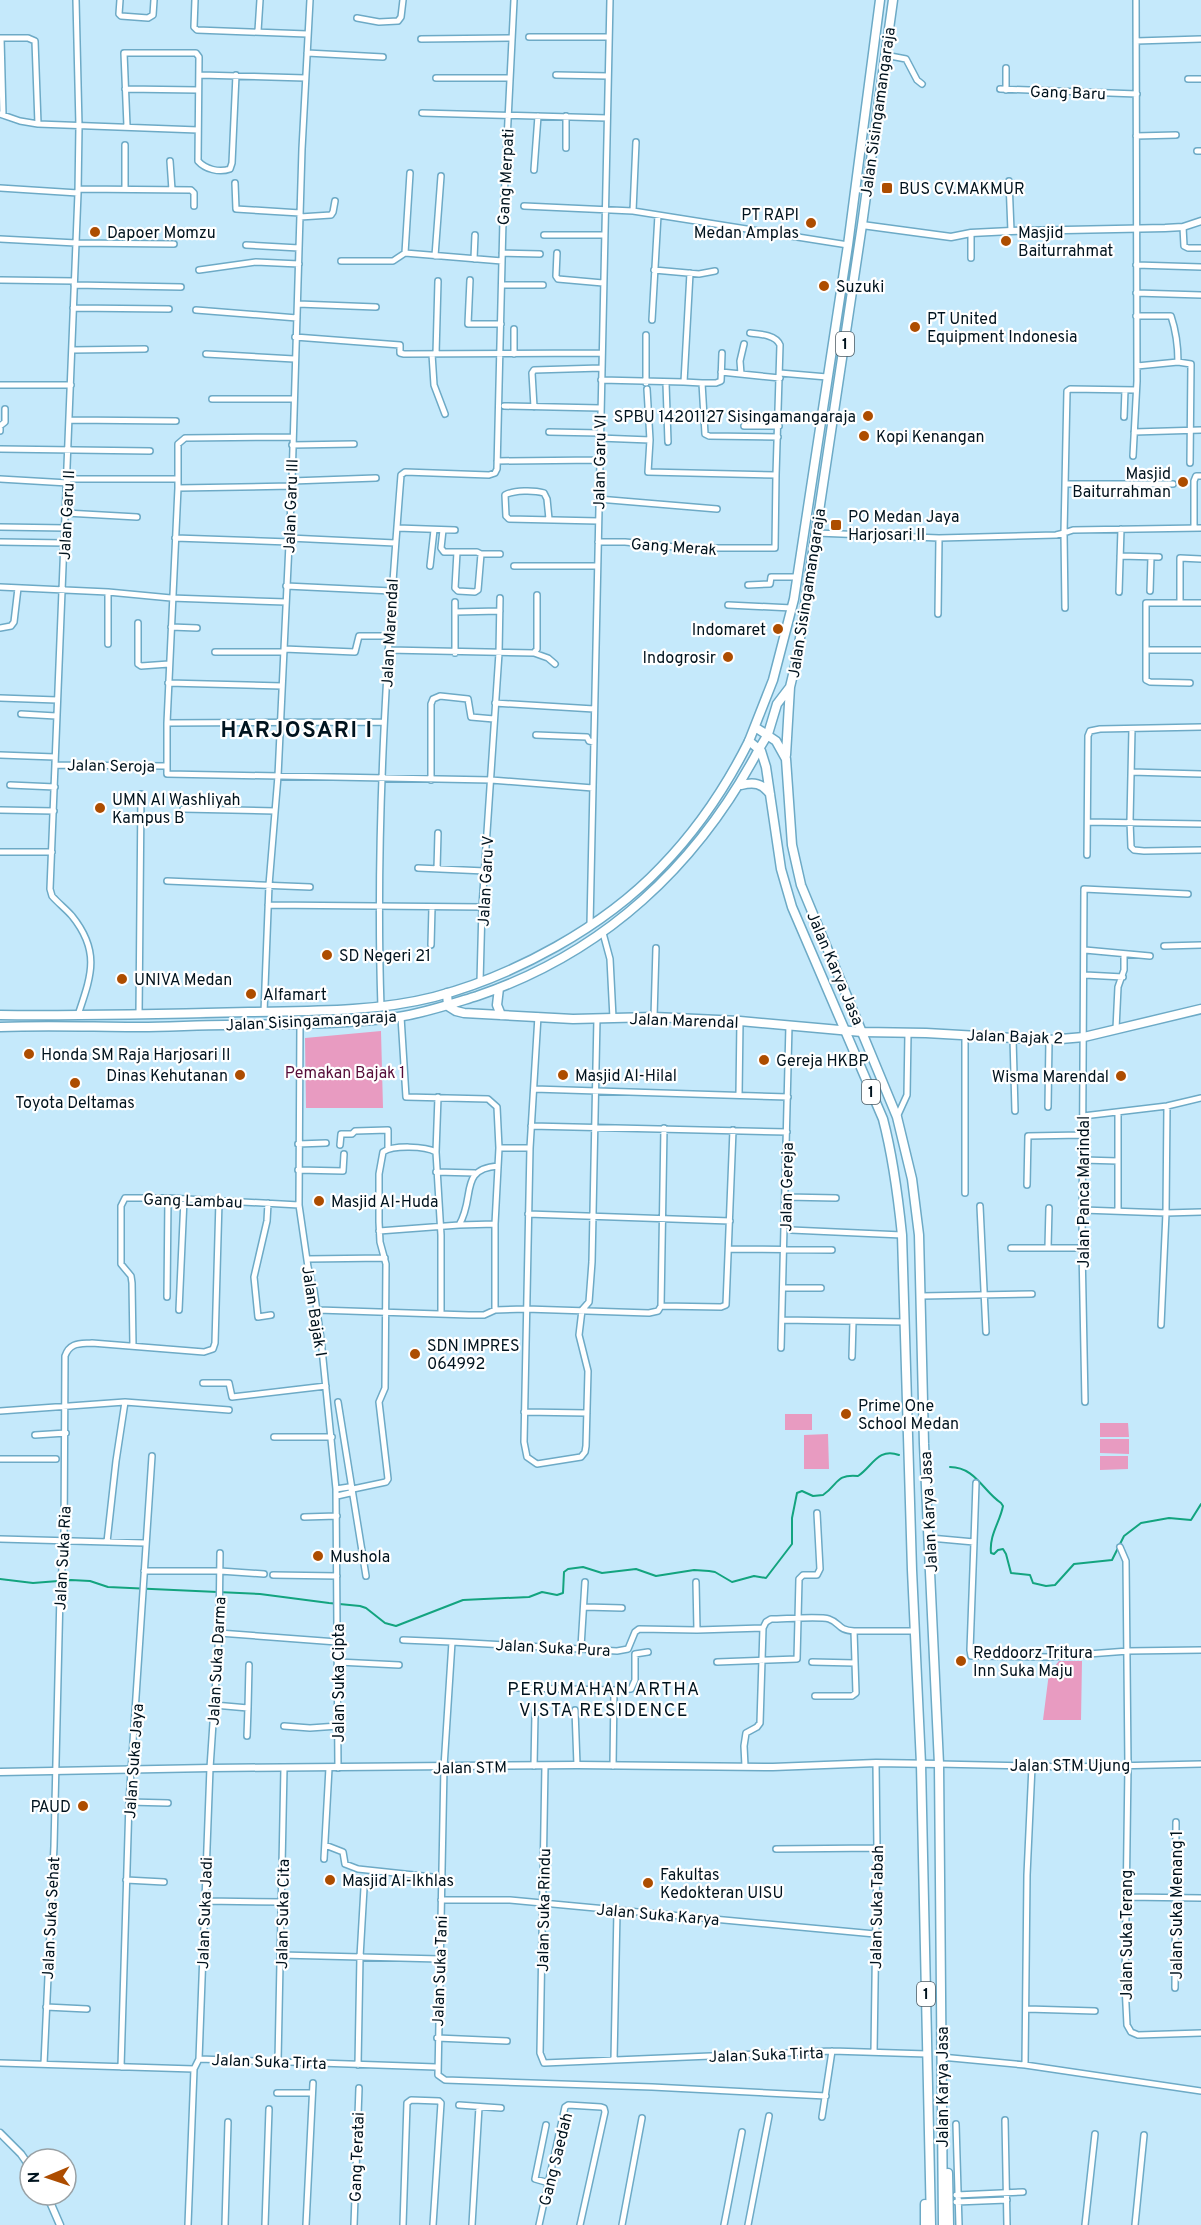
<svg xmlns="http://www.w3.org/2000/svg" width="1201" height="2225" font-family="Overpass,sans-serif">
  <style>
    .green { fill: #e89bc1 }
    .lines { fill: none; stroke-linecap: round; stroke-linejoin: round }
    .stream { stroke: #13a47f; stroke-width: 2 }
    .minor-casing { stroke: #6daac6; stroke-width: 8 }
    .tertiary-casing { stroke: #6daac6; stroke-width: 9 }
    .primary-casing { stroke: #6daac6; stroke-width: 11 }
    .trunk-casing { stroke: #6daac6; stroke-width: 11 }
    .minor { stroke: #fff; stroke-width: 5 }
    .tertiary { stroke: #fff; stroke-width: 6 }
    .primary { stroke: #fff; stroke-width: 8 }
    .trunk { stroke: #fff; stroke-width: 8 }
    .poi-dot { fill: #ad4d00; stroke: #fff; stroke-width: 2 }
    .labels { text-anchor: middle; stroke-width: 4.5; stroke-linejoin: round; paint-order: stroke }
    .shield { fill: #fff; stroke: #4c5a62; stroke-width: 1.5 }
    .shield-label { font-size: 15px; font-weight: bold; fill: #00131e }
    .street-label { font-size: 16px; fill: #00131e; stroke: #fff }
    .poi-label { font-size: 16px; fill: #00131e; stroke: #fff; text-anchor: start }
    .park-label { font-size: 16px; fill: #550d39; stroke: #fff }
    .neighbourhood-label { font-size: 18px; letter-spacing: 1.5px; fill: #00131e; stroke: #fff }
    .district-label { font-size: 22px; font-weight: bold; letter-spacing: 1.5px; fill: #00131e; stroke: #fff }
  </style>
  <rect width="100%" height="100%" fill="#c5e9fb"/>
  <path class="green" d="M381 1031 383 1108H306L305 1038Z
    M785 1414H812V1430H785Z
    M1100 1423H1128L1129 1437H1100Z
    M828 1434 829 1469H804V1435Z
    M1100 1439H1129V1454L1100 1453Z
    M1100 1456H1128V1469L1100 1470Z
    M1059 1661H1082L1081 1720H1043L1049 1673Z"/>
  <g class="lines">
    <path class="stream" d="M950 1467C975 1467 983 1491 1001 1503L1003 1506C1000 1522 989 1535 991 1553L994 1554 998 1550 1003 1549 1006 1554 1011 1573 1030 1575 1033 1583 1046 1586 1055 1585 1074 1564 1112 1560 1124 1536 1141 1523 1169 1518 1191 1520 1201 1504
      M0 1579 33 1583 71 1580 90 1581 108 1587 260 1594 329 1603 360 1606 366 1608 385 1623 396 1626 463 1600 529 1597 542 1592 557 1595 563 1593 564 1572 568 1569 583 1567 602 1573 636 1569 656 1576 694 1570 709 1571 715 1572 732 1582 754 1576 766 1578 792 1544V1518L797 1493 802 1491 813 1496 823 1495C839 1484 835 1474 858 1476 872 1467 878 1447 899 1455"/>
    <defs>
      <path id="minor" d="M76 0 79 126 78 193 50 889 52 896C58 903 66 909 72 916 101 952 91 976 78 1015
        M120 0 119 14 121 16 148 18 153 15 154 0
        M195 0 194 27 197 30 307 34
        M357 18 379 22 398 21 401 17 403 0
        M258 31 260 0
        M529 37H609
        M0 38H28L35 41 38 124
        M1 38 3 115
        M421 39 511 38
        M1136 41 1201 39
        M307 53 383 57
        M885 55 906 59 917 80 922 84
        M1006 68V90
        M200 75 305 78
        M556 75 608 76
        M436 78H510
        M1188 79H1201
        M125 89 198 90
        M1000 89 1137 94
        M422 113 607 118
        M0 114 20 121 38 124 198 130
        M127 126 124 53H196L199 57 198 161C205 169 219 173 230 169L232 163 236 75
        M1136 136 1176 135
        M566 148V116
        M1197 151H1201
        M170 161 172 190
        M534 170 538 116
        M1009 181 1011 231
        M235 183 236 209 300 213
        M0 188 78 193
        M78 189 191 190 194 193V206
        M125 189V145
        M524 206 633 211 848 245
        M633 211 636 142
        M300 217 331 215 333 212 335 201
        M1183 227 1184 246 1188 248H1201
        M544 235H604
        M0 239 76 243 174 244
        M246 245 299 248
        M405 253 410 173
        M502 253 540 254
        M557 253 556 276 558 279 603 283
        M435 256 441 176
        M971 258V233
        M474 259 475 235
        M341 261H393L405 253 502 261
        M1136 265 1201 267
        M199 270 256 262 299 264
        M654 270 699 274 715 271
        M690 273 684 382 702 383 705 434 709 436 778 437
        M0 280 74 281
        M470 280 468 324H501
        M74 285 181 287
        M502 285H543
        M1136 293 1201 295
        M298 304 376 307
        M73 308 169 309
        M196 310 297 318
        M1136 316H1171C1176 331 1178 346 1178 362
        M652 320 658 215
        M646 335V383
        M295 337 400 345V353L404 354 601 353
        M72 350 145 349
        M206 354 294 359
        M432 354 434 385 445 414
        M436 354 438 281
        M514 354V329
        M1137 366 1178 362 1191 364 1190 463
        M721 372 780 378
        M780 373 827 377
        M741 374 740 361 744 344
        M601 380 684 382
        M666 383 668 442
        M702 383H716L721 381 722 353
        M0 385H71
        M647 389 650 440 648 472 776 475 780 345C776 335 760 334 750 333
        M212 399H293
        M504 406 600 408
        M534 407 532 373 534 370 601 368
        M744 416 779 417
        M1124 417 1125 390
        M70 420 176 421
        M744 426H779
        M0 431V426L5 422V409
        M549 432 600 433
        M1134 432 1201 430
        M292 437 185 438 178 444V488L167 723V774L491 780 593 788
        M599 438 650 440
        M292 445 354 444
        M0 449 150 451
        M1133 456 1137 381 1136 0
        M497 461 599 460
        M0 479 68 483
        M68 479H178
        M292 481 376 478
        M1066 484H1173
        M178 488 292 486
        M598 499 717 509
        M66 513 137 517
        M549 519 547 499 544 493C534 490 514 490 505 495L506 516 509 519 598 521
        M0 527 66 528
        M397 528 455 530
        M1194 528V481L1196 476H1201
        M443 530 441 548 444 552H477L481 554H500
        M817 533 939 538 1056 535 1064 533 1067 391 1070 389 1136 390
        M175 538 289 542
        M289 538 395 543
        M0 542 65 543
        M598 542H625L685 548H775L776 475
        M457 552 455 588 458 591 475 592 478 590 481 554
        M1120 556 1159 557
        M430 566 434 530
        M514 566H597
        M748 585 770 584 771 577H797
        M286 586 392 591
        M0 587 108 592 171 598 286 602
        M1150 591 1151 557
        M1119 592 1121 529
        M455 602V612
        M1180 603V558L1201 559
        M728 605 792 608
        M1065 608 1064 533 1073 530 1201 528
        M938 614 939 538
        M138 623V664L141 666 169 664
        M171 627 197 628
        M0 628 11 626 14 622 18 588
        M108 644V592
        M284 649 355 652 359 636H389
        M388 650 534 653 537 649V595
        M1146 650H1201
        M215 652H284
        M455 653V612L500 611
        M534 653 548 658 555 664
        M168 683 282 686
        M1190 683 1150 682 1146 680V603H1201
        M0 698 57 700
        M495 703 594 709
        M21 714 56 716
        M167 723 384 722
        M1132 729 1130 821 1131 847 1134 850 1144 851 1201 850
        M536 735 587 737 589 741 594 742
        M0 755 55 757
        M55 765 166 766
        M1131 772 1201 774
        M431 780V704L433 699 440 696 468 699 471 717 494 719
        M10 785 55 787
        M183 809 275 811
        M0 810 54 811
        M1088 822 1201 824
        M0 852H52
        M1087 855 1088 736 1090 731 1100 729 1201 727
        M418 868 485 871
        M437 869 438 833
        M167 881 310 887
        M268 905 482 907
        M590 925 610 0
        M603 933 610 959 613 1018
        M431 945 432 907
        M1164 946 1201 945
        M1085 950 1150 956
        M1085 975 1123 977
        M480 982 482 907 499 653 500 598
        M381 1007C375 829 387 652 401 475L405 472 489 475 495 473 497 469 503 220 514 0
        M264 1012 269 885 278 776 292 481 302 149 310 0
        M139 1014 141 794
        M538 1016 530 1148 524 1442 527 1457 537 1464 581 1457 585 1452 586 1446 588 1371 579 1335 582 1310 589 1302 592 1262 597 1018
        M401 1017 406 1097 488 1099 497 1107 499 1148 495 1224V1310
        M654 1017 656 948
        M300 1023 299 1205 308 1267 314 1290 321 1339 336 1489 338 1768
        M1116 1029 1118 987 1124 970V955
        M1013 1038 1015 1111
        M534 1089 788 1097
        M739 1095 740 1021
        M1048 1107 1049 1040
        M1083 1116 1167 1106 1201 1098
        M897 1117 907 1095 908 1033
        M531 1126 787 1132
        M298 1144 326 1143
        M340 1145 341 1134H352L355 1131 388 1130V1149
        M499 1148H530
        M436 1152 438 1097
        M1083 1160 1118 1161
        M298 1170 343 1171 344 1154
        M436 1172 475 1173
        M1027 1185 1028 1136 1082 1135
        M965 1193V1035
        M786 1197 836 1198
        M268 1203 267 1221 254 1277 258 1317 271 1315
        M980 1206 986 1332
        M1083 1210 1166 1213 1201 1212
        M1118 1210V1112
        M528 1214 730 1221
        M459 1225 495 1224
        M791 1230 902 1235
        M379 1231 459 1225C476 1197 458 1169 498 1166
        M1048 1247 1049 1208
        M1011 1248H1082
        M729 1249 832 1250
        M307 1259 385 1258
        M783 1288H821
        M921 1296 1032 1294
        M167 1297 168 1198
        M661 1306 721 1307 726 1305 733 1130
        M179 1310 184 1199
        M318 1310 469 1315H484L495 1310 526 1309 649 1313 658 1311 661 1306 664 1128
        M782 1320 905 1322
        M1161 1325 1166 1213 1167 1106
        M133 1346 132 1283 131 1276 121 1264V1206L125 1198H168L299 1205
        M781 1348 789 1025
        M852 1357 853 1322
        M203 1383H229L232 1397 326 1386
        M125 1402 229 1410
        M338 1402 366 1576
        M1085 1402 1082 1248 1084 889 1188 894
        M0 1411 125 1402 116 1461 107 1542
        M524 1412 587 1413
        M35 1435 66 1433
        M274 1437H332
        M0 1459H56
        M336 1489 349 1487 353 1489 386 1482 388 1479 379 1402 385 1388 386 1264 380 1242 379 1222V1174L383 1152C393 1145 425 1146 436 1152L441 1235V1313
        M337 1496 350 1493 353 1489
        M304 1517 337 1516
        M930 1538 974 1542 970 1650 971 1656 1049 1657 1128 1651 1201 1650
        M0 1539 145 1543
        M974 1542 976 1483
        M1120 1547 1126 1561 1128 1766 1125 1985 1127 2025 1131 2032 1138 2035 1201 2033
        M144 1571H220L264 1574
        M273 1575 337 1576
        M696 1582 697 1630
        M585 1607 622 1608
        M763 1628 766 1622 771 1619C784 1619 820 1616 829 1619 841 1623 837 1630 854 1631
        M219 1633 337 1642
        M403 1640 452 1642
        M581 1647 585 1582
        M338 1662 399 1665
        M717 1662 797 1659 799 1579 803 1575H817L820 1569 817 1513
        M812 1662 855 1663
        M516 1688 614 1690 613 1766
        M614 1690 631 1689 635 1680V1654L648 1652
        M815 1696H852L856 1693 854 1631H915
        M214 1705 248 1708 249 1665
        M575 1710 577 1765
        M284 1726 310 1728 338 1726
        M247 1736 248 1708
        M939 1764 1067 1767 1201 1764
        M534 1766 535 1714
        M545 1766 540 2053 544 2063 832 2051 927 2054
        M745 1766 744 1746 746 1733 757 1727 760 1723 763 1628 697 1630 639 1629 635 1632 628 1649 617 1651 452 1642 444 1767 438 2075 445 2080 652 2087 826 2096
        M129 1802 168 1803
        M325 1845 343 1852 345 1864 358 1869 442 1878
        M776 1849 877 1848
        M324 1859 329 1768
        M126 1880 164 1882
        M1126 1897 1201 1898
        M441 1900H510L875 1934
        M204 1901 282 1902
        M281 1955 440 1959
        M1175 1988 1176 1822
        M46 2007 87 2009
        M1027 2009 1095 2011
        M437 2038 507 2041
        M874 2052 877 1848 876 1763
        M941 2057 1025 2065 1201 2091
        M199 2059 436 2067
        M614 2060 617 1911
        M278 2061 284 1768
        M0 2063 194 2069
        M44 2064 54 1846 60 1594 64 1542 65 1356C70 1342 80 1344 92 1343L204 1352 213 1349 215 1343 219 1201
        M358 2065 360 1957 364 1888
        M1025 2065 1027 1875 1032 1766
        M121 2067 129 1802 152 1456
        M277 2093H312
        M459 2105 501 2108
        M822 2117 832 2051
        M1005 2120 1007 2225
        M956 2124 959 2225
        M546 2125 535 2179 549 2183
        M956 2195 1023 2192
        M956 2202 1007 2200
        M188 2225 194 2069 199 2059 210 1768 219 1633 220 1553
        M225 2225 228 2122
        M265 2225 269 2109
        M306 2225 313 2083
        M354 2225 359 2088
        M403 2225 407 2103 411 2100 439 2101 441 2103 433 2225
        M472 2225 479 2107
        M539 2225 565 2107 568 2105 601 2107 604 2108 605 2112 580 2225
        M622 2225 642 2118
        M724 2225 742 2132
        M748 2225 769 2116
        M1085 2225 1095 2134
        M1135 2225 1144 2135"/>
      <path id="tertiary" d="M862 225 951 237 971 233 1011 231 1165 228 1183 227 1201 221
        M0 1772 210 1768 577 1765 773 1767 876 1763 939 1764
        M0 2133 21 2154 30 2167
        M47 2195 60 2225"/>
      <path id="primary" d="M499 988 497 1005 501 1015
        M447 993 448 1006 456 1011 464 1013 573 1019 654 1017 740 1021 862 1032 926 1033 1049 1040 1084 1037 1201 1009
        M0 1015C83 1016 166 1014 249 1012 311 1011 375 1012 434 997 514 976 604 927 661 867 696 831 726 787 749 741
        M0 1027C47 1025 94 1027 140 1027 169 1027 198 1025 226 1025 283 1024 342 1025 398 1017 425 1013 451 1004 477 996 604 953 697 866 759 749"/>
      <path id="trunk" d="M880 0 848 245 794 599 773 680 749 741 761 751 766 767 781 869 792 907 883 1119C893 1157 898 1196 902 1235L912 1570 921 1764 931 2225
        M755 727 776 741 786 759 792 845 801 885 897 1117 912 1179 919 1235 924 1444 939 1764 943 2225
        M759 749 768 734 777 704 790 687 797 658 862 225 893 0
        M786 755 790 687
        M741 785C754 782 762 783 770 794
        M948 2173 949 2225
        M925 2204V2225"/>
    </defs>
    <use href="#minor" class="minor-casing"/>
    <use href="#tertiary" class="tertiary-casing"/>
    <use href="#primary" class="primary-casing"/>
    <use href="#trunk" class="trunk-casing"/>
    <use href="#minor" class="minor"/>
    <use href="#tertiary" class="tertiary"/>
    <use href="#primary" class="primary"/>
    <use href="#trunk" class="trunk"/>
  </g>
  <g class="poi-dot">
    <rect x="881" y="182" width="12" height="12" rx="3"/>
    <circle cx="811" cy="223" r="6"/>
    <circle cx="95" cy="232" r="6"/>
    <circle cx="1006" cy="241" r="6"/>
    <circle cx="824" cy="286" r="6"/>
    <circle cx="915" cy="327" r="6"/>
    <circle cx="868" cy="416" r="6"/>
    <circle cx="864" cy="436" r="6"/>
    <circle cx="1183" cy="482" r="6"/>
    <rect x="830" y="519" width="12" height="12" rx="3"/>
    <circle cx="778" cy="629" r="6"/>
    <circle cx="728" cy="657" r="6"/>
    <circle cx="100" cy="808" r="6"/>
    <circle cx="327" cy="955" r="6"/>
    <circle cx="122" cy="979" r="6"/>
    <circle cx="251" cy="994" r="6"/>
    <circle cx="29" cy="1054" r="6"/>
    <circle cx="764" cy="1060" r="6"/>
    <circle cx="240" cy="1075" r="6"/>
    <circle cx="563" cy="1075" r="6"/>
    <circle cx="1121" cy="1076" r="6"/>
    <circle cx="75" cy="1083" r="6"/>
    <circle cx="319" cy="1201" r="6"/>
    <circle cx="415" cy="1354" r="6"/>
    <circle cx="846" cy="1414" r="6"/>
    <circle cx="318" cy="1556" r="6"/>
    <circle cx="961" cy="1661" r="6"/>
    <circle cx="83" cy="1806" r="6"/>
    <circle cx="330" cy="1880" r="6"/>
    <circle cx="648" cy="1883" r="6"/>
  </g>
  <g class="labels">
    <g class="shield">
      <rect x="836" y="332" width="18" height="24" rx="4.5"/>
      <rect x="862" y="1080" width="18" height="24" rx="4.5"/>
      <rect x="917" y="1982" width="18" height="24" rx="4.5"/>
    </g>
    <g class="shield-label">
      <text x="845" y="349">1</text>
      <text x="871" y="1097">1</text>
      <text x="926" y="1999">1</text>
    </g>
    <g class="street-label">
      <text transform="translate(1068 92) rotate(2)" y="6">Gang Baru</text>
      <text transform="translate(877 112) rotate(-82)" y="6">Jalan Sisingamangaraja</text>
      <text transform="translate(505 177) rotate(-87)" y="6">Gang Merpati</text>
      <text transform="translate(599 462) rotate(-89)" y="6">Jalan Garu VI</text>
      <text transform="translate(290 506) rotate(-88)" y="6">Jalan Garu III</text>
      <text transform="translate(66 515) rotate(-87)" y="6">Jalan Garu II</text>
      <text transform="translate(674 546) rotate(4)" y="6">Gang Merak</text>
      <text transform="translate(806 593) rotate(-81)" y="6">Jalan Sisingamangaraja</text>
      <text transform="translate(389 633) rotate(-87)" y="6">Jalan Marendal</text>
      <text transform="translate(111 765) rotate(1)" y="6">Jalan Seroja</text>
      <text transform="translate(485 881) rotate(-87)" y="6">Jalan Garu V</text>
      <text transform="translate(836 968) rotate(67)" y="6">Jalan Karya Jasa</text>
      <text transform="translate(311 1020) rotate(-3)" y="6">Jalan Sisingamangaraja</text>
      <text transform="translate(684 1020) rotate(2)" y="6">Jalan Marendal</text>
      <text transform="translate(1015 1036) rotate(2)" y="6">Jalan Bajak 2</text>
      <text transform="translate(786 1187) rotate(-89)" y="6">Jalan Gereja</text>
      <text transform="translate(1083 1192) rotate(-90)" y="6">Jalan Panca Marindal</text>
      <text transform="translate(193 1200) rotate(2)" y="6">Gang Lambau</text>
      <text transform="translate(315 1311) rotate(81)" y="6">Jalan Bajak I</text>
      <text transform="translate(928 1512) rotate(-93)" y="6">Jalan Karya Jasa</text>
      <text transform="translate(62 1558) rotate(-87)" y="6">Jalan Suka Ria</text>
      <text transform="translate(553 1647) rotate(3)" y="6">Jalan Suka Pura</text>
      <text transform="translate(216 1661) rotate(-87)" y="6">Jalan Suka Darma</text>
      <text transform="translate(338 1683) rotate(-90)" y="6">Jalan Suka Cipta</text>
      <text transform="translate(133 1761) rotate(-86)" y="6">Jalan Suka Jaya</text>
      <text x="1070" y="1771">Jalan STM Ujung</text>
      <text transform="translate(470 1767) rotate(-1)" y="6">Jalan STM</text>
      <text transform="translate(1176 1905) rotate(-90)" y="6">Jalan Suka Menang 1</text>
      <text transform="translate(876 1907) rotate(-89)" y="6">Jalan Suka Tabah</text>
      <text transform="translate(543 1910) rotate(-89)" y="6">Jalan Suka Rindu</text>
      <text transform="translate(204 1913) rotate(-88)" y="6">Jalan Suka Jadi</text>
      <text transform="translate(282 1914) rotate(-89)" y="6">Jalan Suka Cita</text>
      <text transform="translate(658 1914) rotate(5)" y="6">Jalan Suka Karya</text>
      <text transform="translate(50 1918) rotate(-87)" y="6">Jalan Suka Sehat</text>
      <text transform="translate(1126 1935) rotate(-90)" y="6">Jalan Suka Terang</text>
      <text transform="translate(439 1971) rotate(-88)" y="6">Jalan Suka Tani</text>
      <text transform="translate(766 2054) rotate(-2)" y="6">Jalan Suka Tirta</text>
      <text transform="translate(269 2061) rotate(2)" y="6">Jalan Suka Tirta</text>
      <text transform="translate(942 2087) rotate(-90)" y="6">Jalan Karya Jasa</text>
      <text transform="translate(356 2157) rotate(-88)" y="6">Gang Teratai</text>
      <text transform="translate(555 2159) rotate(-76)" y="6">Gang Saedah</text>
    </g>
    <g class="poi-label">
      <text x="899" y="194">BUS CV.MAKMUR</text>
      <text x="799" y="220" text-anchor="end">PT RAPI<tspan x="799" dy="18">Medan Amplas</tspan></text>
      <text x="107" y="238">Dapoer Momzu</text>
      <text x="1018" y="238">Masjid<tspan x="1018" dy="18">Baiturrahmat</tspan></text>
      <text x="836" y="292">Suzuki</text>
      <text x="927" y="324">PT United<tspan x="927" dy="18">Equipment Indonesia</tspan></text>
      <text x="856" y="422" text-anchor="end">SPBU 14201127 Sisingamangaraja</text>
      <text x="876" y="442">Kopi Kenangan</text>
      <text x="1171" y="479" text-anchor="end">Masjid<tspan x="1171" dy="18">Baiturrahman</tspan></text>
      <text x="848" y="522">PO Medan Jaya<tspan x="848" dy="18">Harjosari II</tspan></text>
      <text x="766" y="635" text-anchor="end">Indomaret</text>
      <text x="716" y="663" text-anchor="end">Indogrosir</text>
      <text x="112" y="805">UMN Al Washliyah<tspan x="112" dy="18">Kampus B</tspan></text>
      <text x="339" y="961">SD Negeri 21</text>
      <text x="134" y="985">UNIVA Medan</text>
      <text x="263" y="1000">Alfamart</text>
      <text x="41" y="1060">Honda SM Raja Harjosari II</text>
      <text x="776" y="1066">Gereja HKBP</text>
      <text x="228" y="1081" text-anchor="end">Dinas Kehutanan</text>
      <text x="575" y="1081">Masjid Al-Hilal</text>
      <text x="1109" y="1082" text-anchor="end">Wisma Marendal</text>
      <text x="75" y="1108" text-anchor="middle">Toyota Deltamas</text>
      <text x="331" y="1207">Masjid Al-Huda</text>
      <text x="427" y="1351">SDN IMPRES<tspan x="427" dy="18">064992</tspan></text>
      <text x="858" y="1411">Prime One<tspan x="858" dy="18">School Medan</tspan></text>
      <text x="330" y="1562">Mushola</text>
      <text x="973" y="1658">Reddoorz Tritura<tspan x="973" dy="18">Inn Suka Maju</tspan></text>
      <text x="71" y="1812" text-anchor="end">PAUD</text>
      <text x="660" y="1880">Fakultas<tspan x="660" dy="18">Kedokteran UISU</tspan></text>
      <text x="342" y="1886">Masjid Al-Ikhlas</text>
    </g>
    <g class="park-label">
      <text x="345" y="1078">Pemakan Bajak 1</text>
    </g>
    <g class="neighbourhood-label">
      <text x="604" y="1695">PERUMAHAN ARTHA<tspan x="604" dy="21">VISTA RESIDENCE</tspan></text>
    </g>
    <g class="district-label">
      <text x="297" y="737">HARJOSARI I</text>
    </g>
  </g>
  <g transform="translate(48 2177) rotate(268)"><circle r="28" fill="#ffffff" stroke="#99a1a5" stroke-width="1.5"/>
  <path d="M0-4.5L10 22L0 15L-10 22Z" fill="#ad4d00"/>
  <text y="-9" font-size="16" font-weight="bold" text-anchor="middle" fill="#00131e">N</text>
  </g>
</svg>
